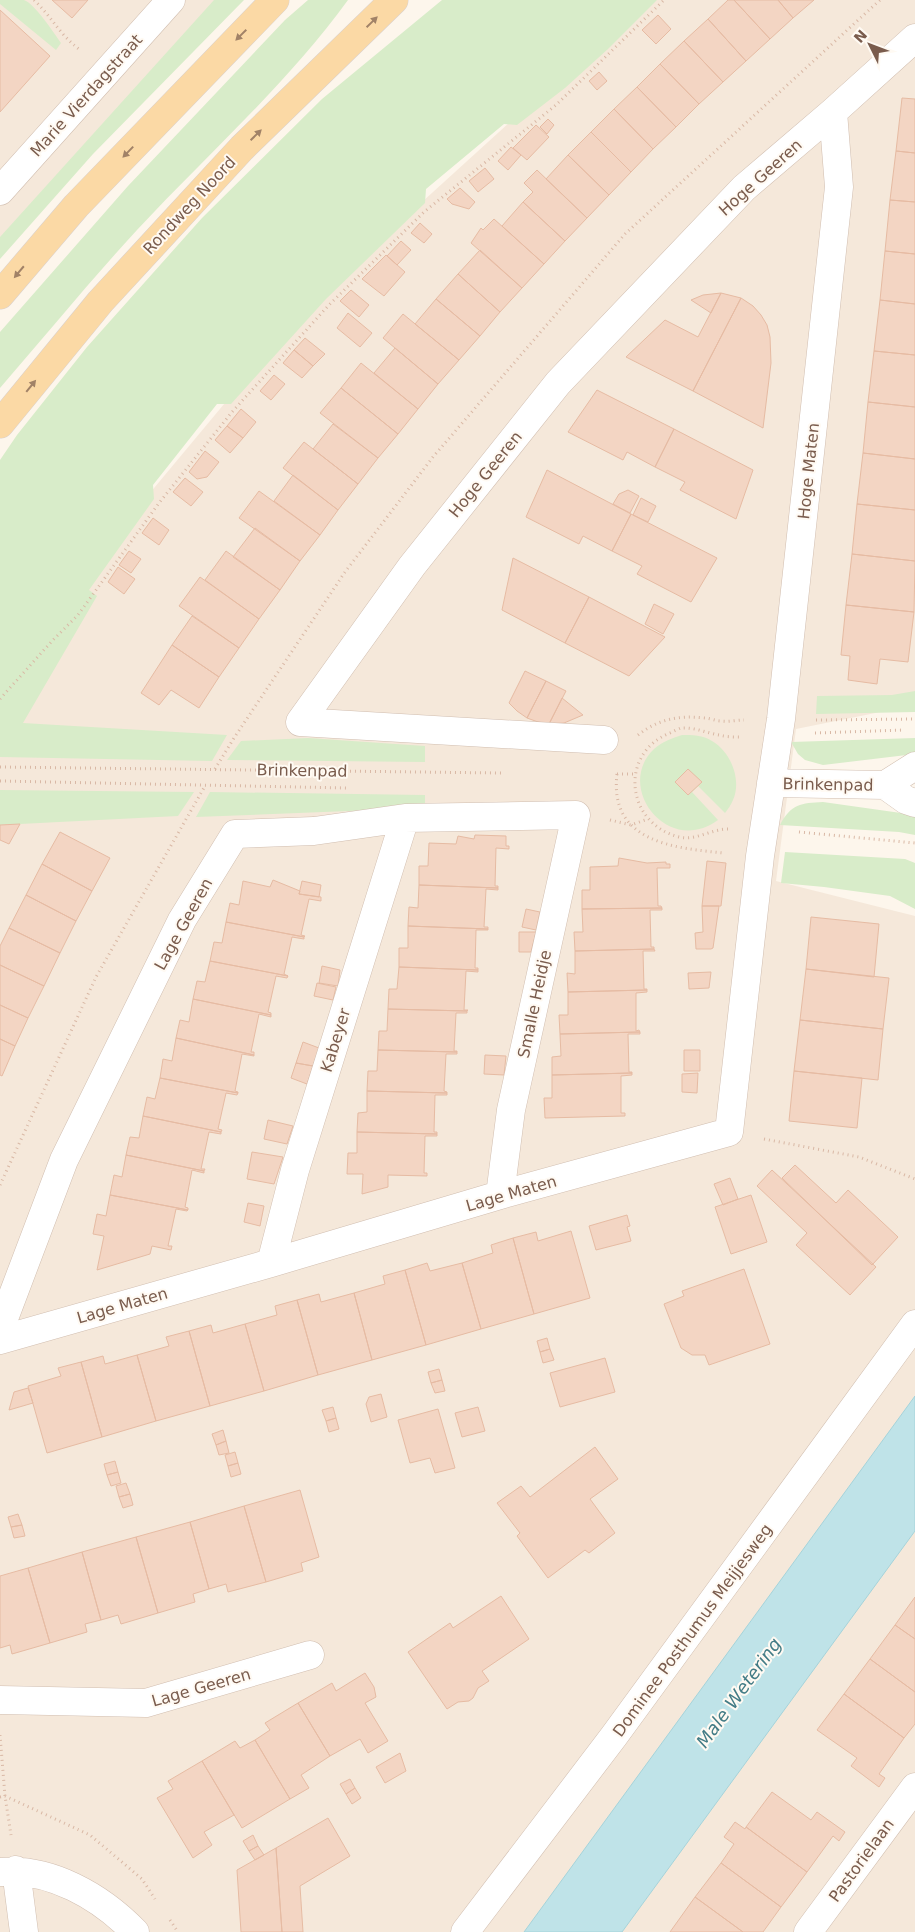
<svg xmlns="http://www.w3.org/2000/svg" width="915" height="1932" font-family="'DejaVu Sans',sans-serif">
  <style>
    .residential { fill: #f5e8da }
    .green { fill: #d8ecc9 }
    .water { fill: #bfe3e8; stroke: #a5d3da }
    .building { fill: #f3d5c3; stroke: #e6bba3 }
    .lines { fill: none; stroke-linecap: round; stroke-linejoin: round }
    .minor-casing { stroke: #d1beb0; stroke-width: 29 }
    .major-casing { stroke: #dad1cd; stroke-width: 29 }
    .path { stroke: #d9b8a5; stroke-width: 3; stroke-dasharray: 1 4; stroke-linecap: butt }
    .minor { stroke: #fff; stroke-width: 28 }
    .major { stroke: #fbd9a5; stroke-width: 28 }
    .oneway { fill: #a18267 }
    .labels { text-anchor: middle; stroke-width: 4; stroke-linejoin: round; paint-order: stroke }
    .street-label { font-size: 16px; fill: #7a5c4d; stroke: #fffaf3 }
    .water-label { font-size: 18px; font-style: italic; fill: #437c86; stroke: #fffaf3 }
  </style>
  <rect width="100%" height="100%" fill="#fdf6ec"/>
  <path class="residential" d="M0 0H225L0 256Z
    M644 0H915V705L796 729 776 881 915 916V1932H0V740L74 584 300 313Z"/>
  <path class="green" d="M0 0C7 0 18 0 24 0 34 3 55 34 61 43L56 50 0 4Z
    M214 0H244L93 154 0 259V237Z
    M308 0H348C287 84 208 154 137 230 90 281 46 335 0 388V332L128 186 285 20Z
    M442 0H657L608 49 565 88 517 125 504 124 426 189 425 203 326 299 231 404H217L153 485 154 499 89 590 97 596 23 723 227 735 212 761 0 757V460L17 435 87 347 202 218 322 99Z
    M915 691V712L816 714 817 696 892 695Z
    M682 735C692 735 703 735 712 741 731 752 742 780 733 800 731 805 728 809 725 813L698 786 692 792 718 820C668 857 614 787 654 749 662 742 672 738 682 735Z
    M308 738 425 746V762L227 760 241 741Z
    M915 738V754L823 765 805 760 798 754 791 742Z
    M0 790 194 792 178 816 0 825Z
    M210 792 425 795V808L196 817Z
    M823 802 915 815V835L899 832 780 825C791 804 801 803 823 802Z
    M785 852 905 859 915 863V909L890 896 824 887 781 883Z"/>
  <path class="water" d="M915 1396V1531L622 1932H524Z"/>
  <path class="building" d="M52 0H88L72 18Z
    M728 0H734L770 39 746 61 708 19Z
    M734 0H778L793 18 770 39Z
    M778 0H814L793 18Z
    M0 10 50 56 0 112Z
    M658 15 671 29 656 44 642 30Z
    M708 19 746 61 723 82 684 41Z
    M684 41 723 82 699 104 660 64Z
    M660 64 699 104 676 127 637 87Z
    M599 72 607 81 597 90 589 81Z
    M637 87 676 127 653 149 614 109Z
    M902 98 915 99V153L896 151Z
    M614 109 653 149 631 172 591 132Z
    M548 119 554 125 547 134 540 127Z
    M536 125 549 137 527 160 513 148Z
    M591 132 631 172 609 195 568 155Z
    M511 147 521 155 508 170 498 161Z
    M896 151 915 153V202L890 200Z
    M568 155 609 195 587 218 546 179Z
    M485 168 494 179 478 192 469 181Z
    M537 170 587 218 565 241 523 202 533 192 524 183Z
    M460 188 475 202 469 209 452 204 447 199Z
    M890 200 915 202V254L885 251Z
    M523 202 565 241 544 264 502 226Z
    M494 219 544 264 522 288 471 243 481 228 483 230Z
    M420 223 432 234 424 243 411 233Z
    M401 241 411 250 397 265 387 256Z
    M480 250 522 288 500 312 458 274Z
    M885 251 915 254V304L880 300Z
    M386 255 405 272 384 296 362 279Z
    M458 274 500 312 480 336 436 299Z
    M351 290 369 305 359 317 340 301Z
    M721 293 741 298 693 391 626 357 665 320 698 337Z
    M721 293 711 313 691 300 703 295Z
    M741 298 753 306 761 315 767 325 770 337 771 363 763 428 693 391Z
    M436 299 480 336 459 360 415 324Z
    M880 300 915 304V355L874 351Z
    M348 313 372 333 360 347 337 328Z
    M403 314 459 360 438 384 383 338Z
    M305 338 325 354 313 366 294 350Z
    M395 348 438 384 418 409 374 373Z
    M294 350 313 366 302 378 283 363Z
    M874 351 915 355V407L868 402Z
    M361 363 418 409 398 434 341 388Z
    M274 375 285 384 271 400 260 391Z
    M341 388 398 434 378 458 320 413Z
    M597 390 674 429 655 467 627 452 623 460 568 432Z
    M868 402 915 407V459L863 453Z
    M241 409 256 422 243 438 227 426Z
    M333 424 378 458 358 484 313 449Z
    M227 426 243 438 230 453 215 440Z
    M674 429 753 470 736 519 680 490 685 482 655 467Z
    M304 442 358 484 338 510 283 468Z
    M205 451 219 462 207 477 197 479 189 472Z
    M863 453 915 459V510L857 504Z
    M547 470 631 514 612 551 583 536 579 544 526 517Z
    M293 475 338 510 320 535 274 501Z
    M185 478 203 492 191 506 173 492Z
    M628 490 639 496 630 513 613 504 619 494Z
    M259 491 320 535 300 561 239 518Z
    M641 498 656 506 648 522 633 515Z
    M857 504 915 510V561L852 554Z
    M631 514 717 558 691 602 637 574 642 566 612 551Z
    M153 518 169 530 159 545 142 533Z
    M255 528 300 561 280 590 233 557Z
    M129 551 141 559 131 573 119 565Z
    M226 551 280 590 259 619 205 580Z
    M852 554 915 561 914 612 846 605Z
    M513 558 589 597 565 643 502 610Z
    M118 567 135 579 124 594 108 582Z
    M200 577 259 619 239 648 179 606Z
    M589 597 665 637 629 676 565 643Z
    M654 604 674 614 663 634 645 624Z
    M846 605 914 612 908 662 880 659 877 684 848 680 850 656 841 655Z
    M192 616 239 648 219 677 172 645Z
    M172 645 219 677 199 708 171 690 159 705 141 693Z
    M525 671 546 681 527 718 517 711 509 703Z
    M546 681 566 691 549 724 538 722 527 718Z
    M562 698 583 715 564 723 549 724Z
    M688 769 702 782 688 795 675 782Z
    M20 824 9 844 0 840V825Z
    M60 832 110 858 92 891 42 864Z
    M475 835 506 836V846H509V849L496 848 495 886H498V888L419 885V866H428L429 843 456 844 458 836 474 839Z
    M619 858 647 863 666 862V864H670V868H657L658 906H661L662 908 582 909V890H590V867L618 866Z
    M707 861 726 863 721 906H702Z
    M42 864 92 891 76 921 26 895Z
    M273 880 300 891 299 894 321 897V901L309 899 301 935 305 936 304 937 226 922 230 903 239 905 243 881 270 887Z
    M302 881 321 885 319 897 299 894Z
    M419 885 498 888V890L486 889 484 927H488V929L408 926 409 907 418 908Z
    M26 895 76 921 60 953 9 928Z
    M702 906H719L713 948 711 949H696L695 933 703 932Z
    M662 908V910H650L651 947H654V949L575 951 574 932H583L582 909Z
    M526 909 540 912 536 930 522 927Z
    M811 917 879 924 874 977 806 969Z
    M226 922 304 937V939L292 937 284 974 288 976 210 961 214 942 222 943Z
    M408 926 488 929V930H476L475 968H478V970L399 967V948H408Z
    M9 928 60 953 44 986 0 965V946Z
    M519 932H536L531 952H519Z
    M654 949 655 951H643L644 989H647V990L568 992 567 973 575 974V951Z
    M210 961 288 976 287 978 276 976 268 1012 271 1013V1015L193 999 197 981 205 982Z
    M0 965 44 986 28 1018 0 1005Z
    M322 966 340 970 338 986 319 983Z
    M399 967 478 970V972L466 971 464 1010H468L467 1011 388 1009 389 989H397Z
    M806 969 889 978 883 1029 800 1020Z
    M711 972 709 988 689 989 688 973Z
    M317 983 336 987 333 1000 314 996Z
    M647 990V992L636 993V1031L639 1030 640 1032 560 1034 559 1015H568V992Z
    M193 999 271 1015V1017L259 1014 251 1052H254V1055L176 1038 180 1020 189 1022Z
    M0 1005 28 1018 15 1046 0 1039Z
    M388 1009 467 1011V1013H456L454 1051H457V1052L378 1050 379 1031H387Z
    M800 1020 883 1029 878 1080 794 1071Z
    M640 1032V1034H628L629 1072H632V1073L552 1075V1057L561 1056 560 1034Z
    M176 1038 254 1055V1056L242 1054 235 1091 238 1092V1093L160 1078 163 1059 172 1061Z
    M0 1039 15 1046 2 1076 0 1075Z
    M303 1042 319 1048 313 1066 296 1063Z
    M378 1050 457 1052V1054H446L444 1091 447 1092V1093L367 1091 368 1071H377Z
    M684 1050H700V1071H684Z
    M485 1055 506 1056 504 1075 484 1074Z
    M296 1063 313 1066 307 1084 291 1078Z
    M794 1071 862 1078 857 1128 789 1121Z
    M632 1073V1075L621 1076V1113H625V1116L545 1118 544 1098H552V1075Z
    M698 1073 697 1093 682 1092V1074Z
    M160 1078 238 1093 237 1095 226 1093 218 1129 222 1130 221 1132 143 1116 147 1097 155 1099Z
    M367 1091 447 1093V1095H435L434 1132H437V1134L357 1132 358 1113 367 1112Z
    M143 1116 221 1132V1134L209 1132 201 1169H205L204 1171 126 1155 130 1137 139 1138Z
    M268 1120 293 1126 287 1144 264 1139Z
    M357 1132 437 1134V1136H425L424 1173H427V1176L388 1175V1187L362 1194 363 1174H347L348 1153H357Z
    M252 1152 283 1157 274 1184 247 1179Z
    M126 1155 204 1171V1173L192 1170 185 1207 188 1208V1210L110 1195 114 1175 122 1177Z
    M795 1165 836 1203 848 1190 898 1237 872 1265 782 1178Z
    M772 1170 876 1267 850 1295 796 1245 807 1233 757 1186Z
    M730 1178 738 1199 723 1205 714 1184Z
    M110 1195 188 1210 187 1211 176 1209 168 1246H172L171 1250 152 1246 150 1254 97 1270 104 1236 93 1234 97 1214 106 1216Z
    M751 1195 767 1242 731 1254 715 1207Z
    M248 1203 264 1206 260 1226 244 1222Z
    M627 1215 630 1226 627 1227 631 1241 596 1250 589 1226Z
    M571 1231 590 1298 534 1314 513 1238 536 1232 538 1241Z
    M513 1238 534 1314 481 1329 462 1263 493 1253 491 1245Z
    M427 1263 430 1271 462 1263 481 1329 426 1345 405 1270Z
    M744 1269 770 1344 709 1365 705 1355H692L681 1348 664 1304 684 1296 682 1291Z
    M405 1270 426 1345 372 1360 354 1293 385 1284 383 1276Z
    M354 1293 372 1360 318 1375 297 1300 319 1294 321 1302Z
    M297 1300 318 1375 264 1391 245 1324 277 1315 275 1306Z
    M245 1324 264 1391 210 1406 189 1331 211 1325 213 1333Z
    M189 1331 210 1406 156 1421 137 1355 169 1346 166 1337Z
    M547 1338 550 1349 540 1352 537 1341Z
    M550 1349 554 1360 543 1363 540 1352Z
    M137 1355 156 1421 102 1437 81 1362 103 1356 105 1364Z
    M605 1358 615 1392 560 1407 550 1373Z
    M81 1362 102 1437 47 1453 28 1386 61 1376 58 1368Z
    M439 1369 442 1380 431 1383 428 1372Z
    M442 1380 445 1391 435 1393 431 1383Z
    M28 1388 33 1403 9 1410 14 1392Z
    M381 1394 387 1417 371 1422 366 1404 369 1397Z
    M333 1407 336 1418 326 1421 322 1410Z
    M478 1407 485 1431 462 1437 455 1413Z
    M438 1409 455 1468 435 1473 430 1458 410 1463 398 1420Z
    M336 1418 339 1429 329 1432 326 1421Z
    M223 1430 226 1441 216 1445 212 1434Z
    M226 1441 229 1453 219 1455 216 1445Z
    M595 1447 618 1479 590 1499 615 1533 589 1553 585 1550 548 1578 517 1536 520 1533 497 1503 521 1486 530 1497Z
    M235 1452 238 1463 228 1466 225 1455Z
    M115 1461 118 1472 107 1475 104 1464Z
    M238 1463 241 1474 231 1477 228 1466Z
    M118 1472 121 1483 111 1486 107 1475Z
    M126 1483 130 1494 119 1497 116 1486Z
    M300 1490 319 1557 301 1563 303 1571 266 1582 244 1506Z
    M130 1494 133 1505 123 1508 119 1497Z
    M244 1506 266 1582 228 1592 226 1584 209 1589 190 1522Z
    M18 1514 22 1525 11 1527 8 1517Z
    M190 1522 209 1589 193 1594 195 1602 158 1613 136 1537Z
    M22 1525 25 1536 14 1538 11 1527Z
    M136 1537 158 1613 121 1624 118 1615 101 1620 82 1552Z
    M82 1552 101 1620 85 1624 87 1632 50 1643 28 1568Z
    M28 1568 50 1643 12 1654 10 1645 0 1648V1576Z
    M501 1596 529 1639 482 1671 489 1681 478 1688 473 1698 469 1701 458 1702 447 1709 408 1652 450 1623 453 1628Z
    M915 1597V1639L895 1625Z
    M895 1625 915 1639V1692L870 1659Z
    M870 1659 915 1692V1724L904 1738 844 1694Z
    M365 1673 374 1687 376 1697 365 1703 388 1741 368 1753 360 1739 330 1756 298 1703 332 1683 336 1691Z
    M844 1694 904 1738 879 1774 885 1778 879 1787 851 1766 857 1758 817 1730Z
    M298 1703 330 1756 301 1775 309 1788 290 1799 255 1740 270 1730 265 1723Z
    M255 1740 290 1799 242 1828 202 1761 235 1741 240 1748Z
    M400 1753 406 1771 385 1783 376 1767Z
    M202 1761 234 1815 204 1832 212 1845 193 1858 157 1798 173 1789 168 1781Z
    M350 1779 355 1788 346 1794 340 1784Z
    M355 1788 361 1798 352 1804 346 1794Z
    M772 1792 811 1820 817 1812 845 1832 839 1841 833 1836 807 1872 746 1827Z
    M328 1818 350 1856 300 1886 303 1932H282L276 1848Z
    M735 1822 745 1829 746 1827 807 1872 781 1907 721 1863 734 1844 724 1837Z
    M253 1835 258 1846 249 1851 243 1841Z
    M258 1846 264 1855 255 1860 249 1851Z
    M276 1848 282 1932H241L237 1870Z
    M721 1863 781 1907 763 1932H743L695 1897Z
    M695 1897 743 1932H670Z"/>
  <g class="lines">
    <defs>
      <path id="minor" d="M0 191 171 0
        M604 740 300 722 412 566 558 383 744 188 833 112 915 38
        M771 783 885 785 915 766
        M885 785 906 800 915 803
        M271 1263 295 1170 405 818
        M0 1329 64 1160 182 920 235 834 314 831 405 818 576 815 511 1110 500 1195
        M0 1340 271 1263 500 1195 729 1132 760 856 781 719 839 187 833 112
        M0 1700 146 1703 310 1655
        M16 1870 24 1932
        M0 1872C50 1867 101 1897 135 1932
        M465 1932 614 1736 915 1324
        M808 1932 915 1787"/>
      <path id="major" d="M0 295 76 206 275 0
        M0 424 100 302 242 148 394 0"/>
    </defs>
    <use href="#minor" class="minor-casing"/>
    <use href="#major" class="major-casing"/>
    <path class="path" d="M34 0C52 17 59 34 80 50
      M0 699 52 641 78 615 159 503 232 412 328 306 424 212 556 105 664 0
      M816 720 915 719
      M815 733 904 730
      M638 735C658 719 680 715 705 718 710 718 715 721 721 721 729 722 737 720 744 720
      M0 767 501 773
      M215 769 234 738 345 572 433 457 625 234 880 0
      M617 774H637
      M617 774C609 842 673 848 724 853
      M0 781 347 788
      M610 820 631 825 648 819
      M728 829C711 829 696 841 679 837 625 823 619 753 670 733 674 731 678 729 681 728 694 727 707 733 719 735 726 737 734 737 741 737
      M799 832 915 843
      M764 1139 859 1157 915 1179
      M0 1185 96 977 205 786
      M0 1735 5 1796 11 1835
      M0 1797 5 1796 90 1835 142 1879 155 1899
      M170 1920 178 1932"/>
    <use href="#minor" class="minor"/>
    <use href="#major" class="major"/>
  </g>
  <defs><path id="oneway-solid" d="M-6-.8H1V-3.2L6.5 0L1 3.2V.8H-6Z" transform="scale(1.25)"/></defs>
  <g class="oneway">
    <use href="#oneway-solid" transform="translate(372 22) rotate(-44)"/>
    <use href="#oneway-solid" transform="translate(241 35) rotate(135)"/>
    <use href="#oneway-solid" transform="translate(256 135) rotate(-44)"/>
    <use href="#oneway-solid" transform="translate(128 152) rotate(134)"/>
    <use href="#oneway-solid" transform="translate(19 272) rotate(130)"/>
    <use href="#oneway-solid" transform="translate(31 386) rotate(-51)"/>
  </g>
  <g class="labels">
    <g class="street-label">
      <text transform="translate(86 95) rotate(-48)" y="6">Marie Vierdagstraat</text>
      <text transform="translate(760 177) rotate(-42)" y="6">Hoge Geeren</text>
      <text transform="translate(189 205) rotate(-47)" y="6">Rondweg Noord</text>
      <text transform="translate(808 471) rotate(-84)" y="6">Hoge Maten</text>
      <text transform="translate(485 474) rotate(-51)" y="6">Hoge Geeren</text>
      <text transform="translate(302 770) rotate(1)" y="6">Brinkenpad</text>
      <text transform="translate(828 784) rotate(1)" y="6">Brinkenpad</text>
      <text transform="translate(183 924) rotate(-61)" y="6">Lage Geeren</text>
      <text transform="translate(534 1004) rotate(-78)" y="6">Smalle Heidje</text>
      <text transform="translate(335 1040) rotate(-73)" y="6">Kabeyer</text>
      <text transform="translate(511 1193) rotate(-16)" y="6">Lage Maten</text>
      <text transform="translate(122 1305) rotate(-16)" y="6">Lage Maten</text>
      <text transform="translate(692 1630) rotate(-54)" y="6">Dominee Posthumus Meijjesweg</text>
      <text transform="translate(201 1687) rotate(-16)" y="6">Lage Geeren</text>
      <text transform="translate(861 1860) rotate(-54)" y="6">Pastorielaan</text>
    </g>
    <g class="water-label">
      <text transform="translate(739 1693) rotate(-54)" y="6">Male Wetering</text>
    </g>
  </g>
  <g transform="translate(870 45) rotate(312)" stroke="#fffaf3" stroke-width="4" paint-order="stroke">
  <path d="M0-4L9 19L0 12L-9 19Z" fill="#7a5c4d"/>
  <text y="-8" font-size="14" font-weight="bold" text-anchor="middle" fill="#7a5c4d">N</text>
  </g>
</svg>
